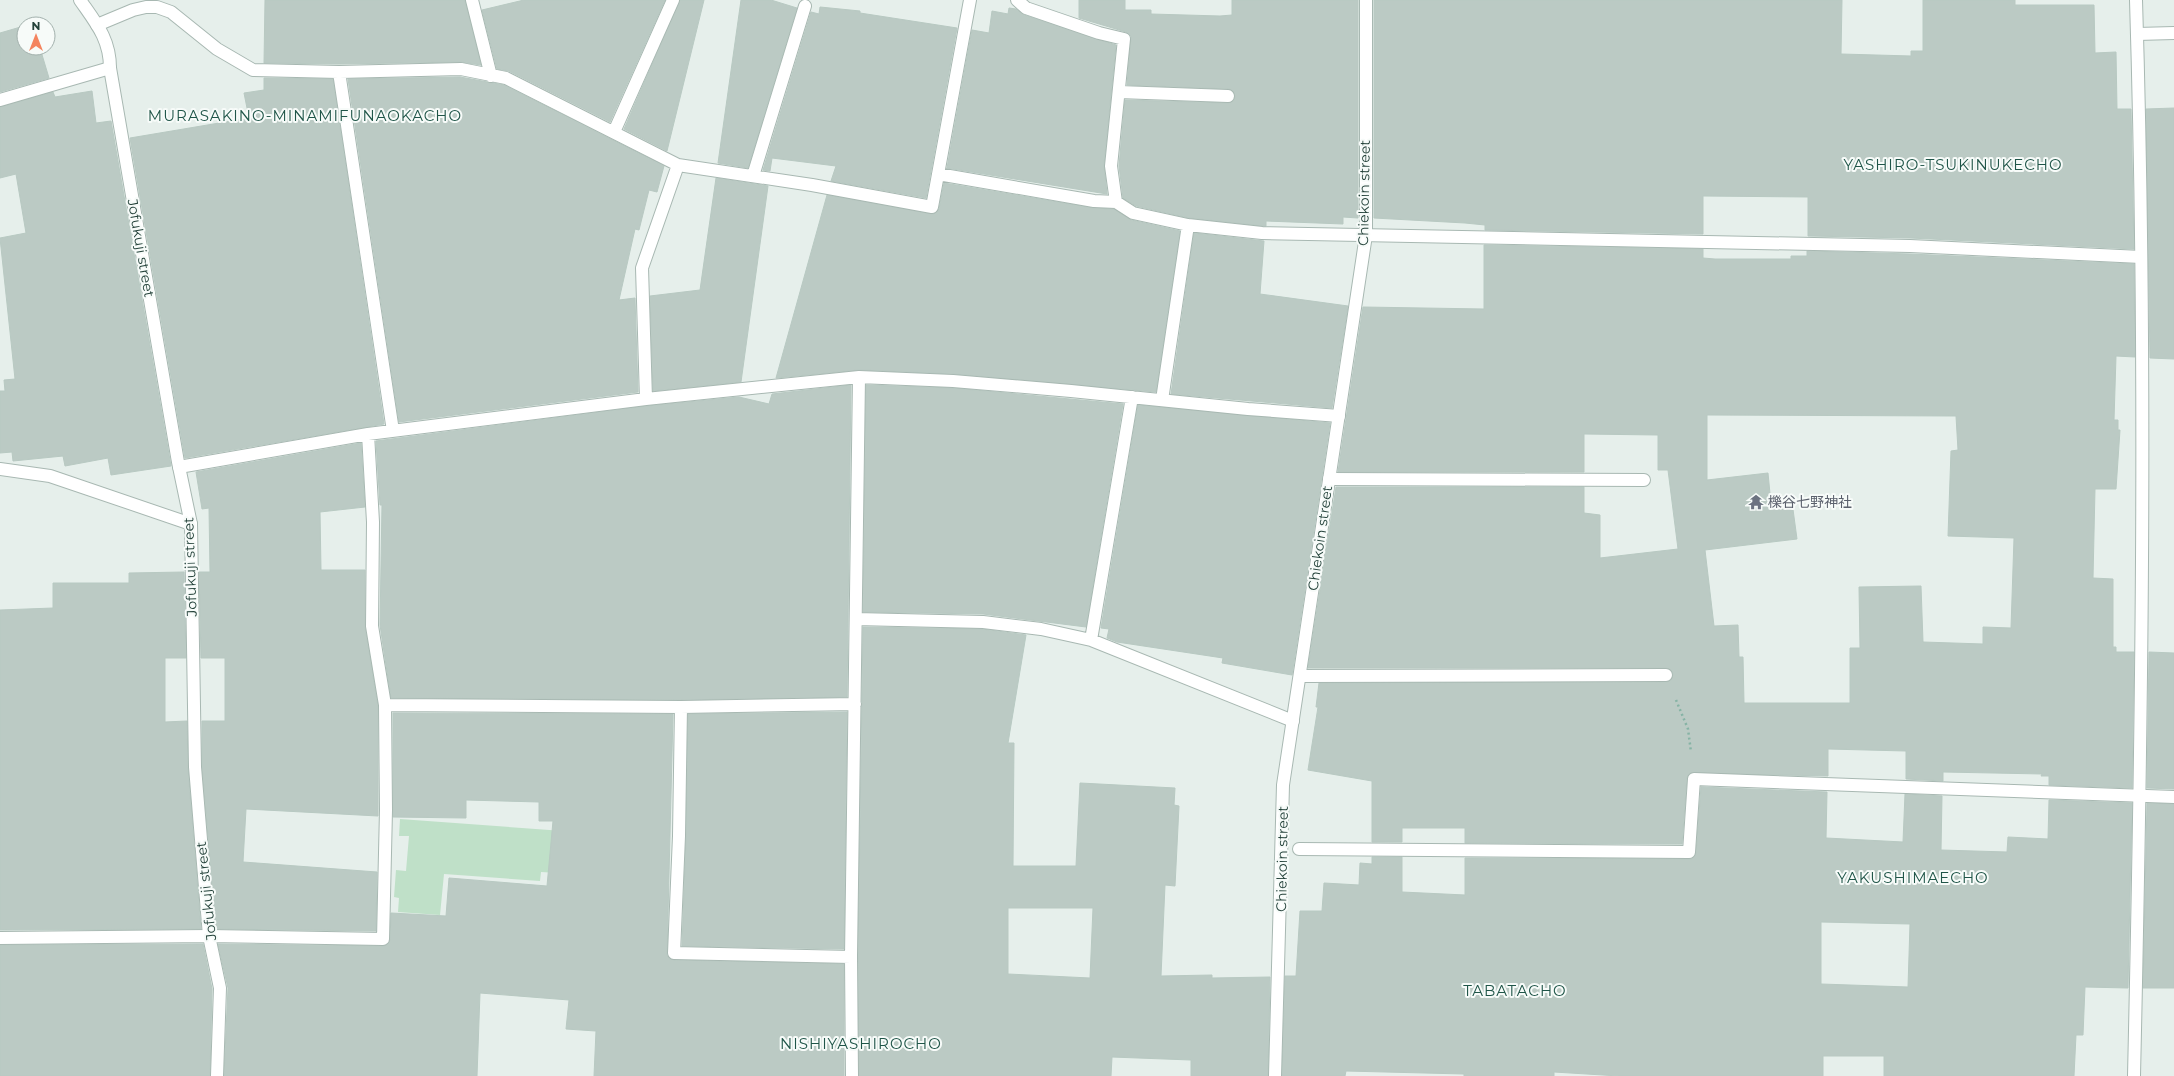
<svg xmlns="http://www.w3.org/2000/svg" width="2174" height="1076" font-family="Montserrat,'Noto Sans JP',sans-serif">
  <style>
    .green { fill: #bfe0c8 }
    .building { fill: #bbcac4; stroke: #b8c9c2; fill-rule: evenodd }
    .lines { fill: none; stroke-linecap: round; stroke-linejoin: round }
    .lane-casing { stroke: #a8b8b2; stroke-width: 14 }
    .street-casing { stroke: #a8b8b2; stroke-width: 14 }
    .path { stroke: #86b3a5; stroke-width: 2.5; stroke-dasharray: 2 3; stroke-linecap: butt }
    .lane { stroke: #fff; stroke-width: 12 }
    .street { stroke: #fff; stroke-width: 12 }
    .labels { text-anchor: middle; stroke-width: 4; stroke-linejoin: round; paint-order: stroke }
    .street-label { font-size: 14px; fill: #24423a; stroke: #f7fbf9 }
    .worship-label { font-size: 14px; fill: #5b616d; stroke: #f7fbf9; text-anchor: start }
    .neighbourhood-label { font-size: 15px; letter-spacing: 1px; fill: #1f5548; stroke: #f7fbf9 }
  </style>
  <rect width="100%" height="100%" fill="#e6efeb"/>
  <path class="green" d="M400 819 577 832 574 874 541 872 540 881 444 874 440 915 398 912 399 898 394 897 396 870 406 871 409 836H399Z"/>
  <path class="building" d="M265 0H465L481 65 461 62 339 64 264 63Z
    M524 0H665L610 122 509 71 497 69 482 10Z
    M680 0H704L667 151 624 129Z
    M741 0H771L797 8 748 168 718 163Z
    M1079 0H1125V10H1151V14L1220 16 1232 15V0H1358V218L1343 217V224L1266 221V226H1262L1189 218 1136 206 1123 198 1119 166 1125 100 1228 103 1234 100 1235 96 1232 90 1228 89 1127 85 1131 36 1126 32 1079 18Z
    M1374 0H1842L1841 54 1911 56V51H1923V0H2015V5H2094L2095 53 2116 52 2117 109H2131L2134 249 1910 238 1808 236V197L1703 196V234L1485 230V225L1465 223 1374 218Z
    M820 7 860 11V13L957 28 926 198 831 181 836 166 772 158 770 171 763 170 811 12 819 14Z
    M1009 8 1016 9 1024 15 1116 45 1104 165 1107 194 947 168 972 30 989 33 992 11 1008 14Z
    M24 26V48H40L49 78 0 92V33Z
    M460 77 504 85 664 166 657 192 649 190 639 230 635 229 619 300 635 298 638 392 399 422 348 79Z
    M264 78 333 79 384 424 185 458 130 138 249 118 244 93 264 90Z
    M92 91 96 123 111 121 171 466 111 475 108 458 65 466 63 456 13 461 12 452 0 453V391H5L4 380 15 379 0 238 26 233 16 174 0 178V107L53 92 55 97Z
    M2174 108V359L2150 358 2146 109Z
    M716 178 768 186 741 382 653 391 650 296 700 290Z
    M944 183 1093 208 1114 209 1131 220 1180 231 1156 392 954 374 859 370 776 378 827 195 934 214 939 209Z
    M1194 233 1264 241 1260 294 1348 306 1332 408 1171 394Z
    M1484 245 1703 249V258L1715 259H1791V256H1807V251L1910 254 2134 264 2135 357 2116 356 2114 420H2118V430H2120L2116 489H2095L2093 578 2113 579V647H2116V652H2134L2132 788 2049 785V776H2041L2042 774 1943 772V781L1906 779V751L1828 749V776L1690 773 1687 778 1682 844 1465 843V828H1402V842H1372V781L1308 770 1318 707H1316L1319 683 1666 682 1670 681 1673 675 1672 671 1666 668H1308L1336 487H1584V513L1600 515V558L1678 549 1668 470H1658V435L1584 434V472H1338L1363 307 1484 309ZM1707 415 1956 416 1958 450 1951 451 1948 536 2014 538 2011 628 1983 627V644L1923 642 1921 586 1859 587 1860 648H1850V703H1744L1743 657H1739L1738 625 1714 626 1705 550 1797 539 1792 502 1771 504 1768 473 1707 480Z
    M851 385 847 697 681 700 391 698 380 625 382 505H380L376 441 647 406 739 397 769 404 772 394Z
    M866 385 953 388 1123 404 1086 627 983 614 863 612Z
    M1138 405 1330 423 1292 675 1222 663 1223 658 1117 642 1107 638 1109 629 1101 628Z
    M361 443 365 507 320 512 321 570H365V627L378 706V816L246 809 243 862 377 872 376 931 216 929 202 767V721H225V658H201L199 572H210L209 508 202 509 196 472Z
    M184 572 186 658H165V722L187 721 188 768 201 929 0 930V610L53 608V583H129V573Z
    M863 627 982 629 1026 635 1008 743H1014L1013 866H1076L1080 783 1175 788 1174 805 1179 806 1175 886 1165 885 1161 976 1212 975V978L1270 977 1268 1076H1191V1060L1112 1057 1111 1076H859L858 957ZM1008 908H1093L1090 978 1008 974Z
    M2149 652 2174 653V789L2147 788Z
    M847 712 844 949 682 946 686 836 688 714Z
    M393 713 673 714 667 956 674 960 844 964V1076H594L596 1031 566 1029 569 1000 480 993 477 1076H224L228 988 218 944 383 946 387 945 390 940 391 913 446 916 449 878 547 886 553 821H539V802L466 800V818L393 817Z
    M1701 787 1827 792 1826 838 1903 842 1905 794 1942 796 1941 850 2007 852 2008 837 2048 839 2049 800 2132 803 2128 988 2085 987 2083 1035H2076L2074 1076H1884V1056H1823V1076H1619L1554 1072V1076H1464V1074L1346 1071 1345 1076H1282L1285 976H1296L1300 911H1322L1324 883 1359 885 1360 863 1372 864V857H1402V892L1465 895V858L1692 859 1696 853ZM1821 922 1910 924 1908 987 1821 984Z
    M2147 803 2174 804V988H2143Z
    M203 944 212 989 210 1076H0V945Z"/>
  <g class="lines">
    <defs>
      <path id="lane" d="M472 0 491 76
        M1017 0 1026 8 1099 33 1124 39 1111 166 1116 202
        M97 25 133 10 146 7H157L171 12 217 49 253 70 339 72 461 69 506 78 678 165 812 185 932 207 970 0
        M2137 34 2174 33
        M339 72 393 431
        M1119 92 1228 96
        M0 100 110 68
        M614 132 673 0
        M938 174 1094 201 1116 202 1133 213 1188 225 1262 233 1910 246 2141 257
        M753 176 805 6
        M646 399 642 268 678 165
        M1162 400 1188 225
        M179 467 368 434 646 399 859 377 953 381 1071 391 1248 409 1339 416
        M0 469 50 476 191 524
        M1329 479 1644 480
        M856 619 983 622 1041 629 1091 640 1293 721
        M1091 640 1132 397
        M1300 676 1666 675
        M385 705 681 707 855 704
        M681 707 679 836 674 953 851 957
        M1299 849 1689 852 1694 779 2174 797
        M0 938 209 936 383 939 386 810 385 705 372 626 373 522 368 434
        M852 1076 851 957 859 377"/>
      <path id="street" d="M80 0C96 23 110 39 110 68L178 462 191 524 195 767 209 936 220 988 217 1076
        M1275 1076 1283 785 1366 235V0
        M2134 1076C2142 718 2147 358 2136 0"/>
    </defs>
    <use href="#lane" class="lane-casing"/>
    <use href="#street" class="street-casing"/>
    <path class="path" d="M1676 700 1688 729 1691 752"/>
    <use href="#lane" class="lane"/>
    <use href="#street" class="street"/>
  </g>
  <defs>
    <symbol id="temple-bare" viewBox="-9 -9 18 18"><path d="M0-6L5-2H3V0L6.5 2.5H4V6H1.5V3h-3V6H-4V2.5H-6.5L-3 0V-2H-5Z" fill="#6b7280" stroke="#f7fbf9" stroke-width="2.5" paint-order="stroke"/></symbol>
  </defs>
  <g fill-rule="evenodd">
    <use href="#temple-bare" x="1745" y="491" width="22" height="22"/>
  </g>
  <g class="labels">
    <g class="street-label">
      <text transform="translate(1364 193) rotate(-89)" y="5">Chiekoin street</text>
      <text transform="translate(141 248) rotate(80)" y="5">Jofukuji street</text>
      <text transform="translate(1320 538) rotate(-82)" y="5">Chiekoin street</text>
      <text transform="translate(190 567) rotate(-92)" y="5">Jofukuji street</text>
      <text transform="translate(1282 859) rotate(-89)" y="5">Chiekoin street</text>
      <text transform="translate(206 891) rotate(-96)" y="5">Jofukuji street</text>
    </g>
    <g class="worship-label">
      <text x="1768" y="507">櫟谷七野神社</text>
    </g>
    <g class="neighbourhood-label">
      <text x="305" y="121">MURASAKINO-MINAMIFUNAOKACHO</text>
      <text x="1953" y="170">YASHIRO-TSUKINUKECHO</text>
      <text x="1913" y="883">YAKUSHIMAECHO</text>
      <text x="1515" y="996">TABATACHO</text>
      <text x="861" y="1049">NISHIYASHIROCHO</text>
    </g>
  </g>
  <g transform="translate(36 36)"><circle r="19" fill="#f7fbf9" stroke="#a3b1ad"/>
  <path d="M0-3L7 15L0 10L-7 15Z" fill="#f4845f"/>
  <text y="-6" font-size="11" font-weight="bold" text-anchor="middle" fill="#24423a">N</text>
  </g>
</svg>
